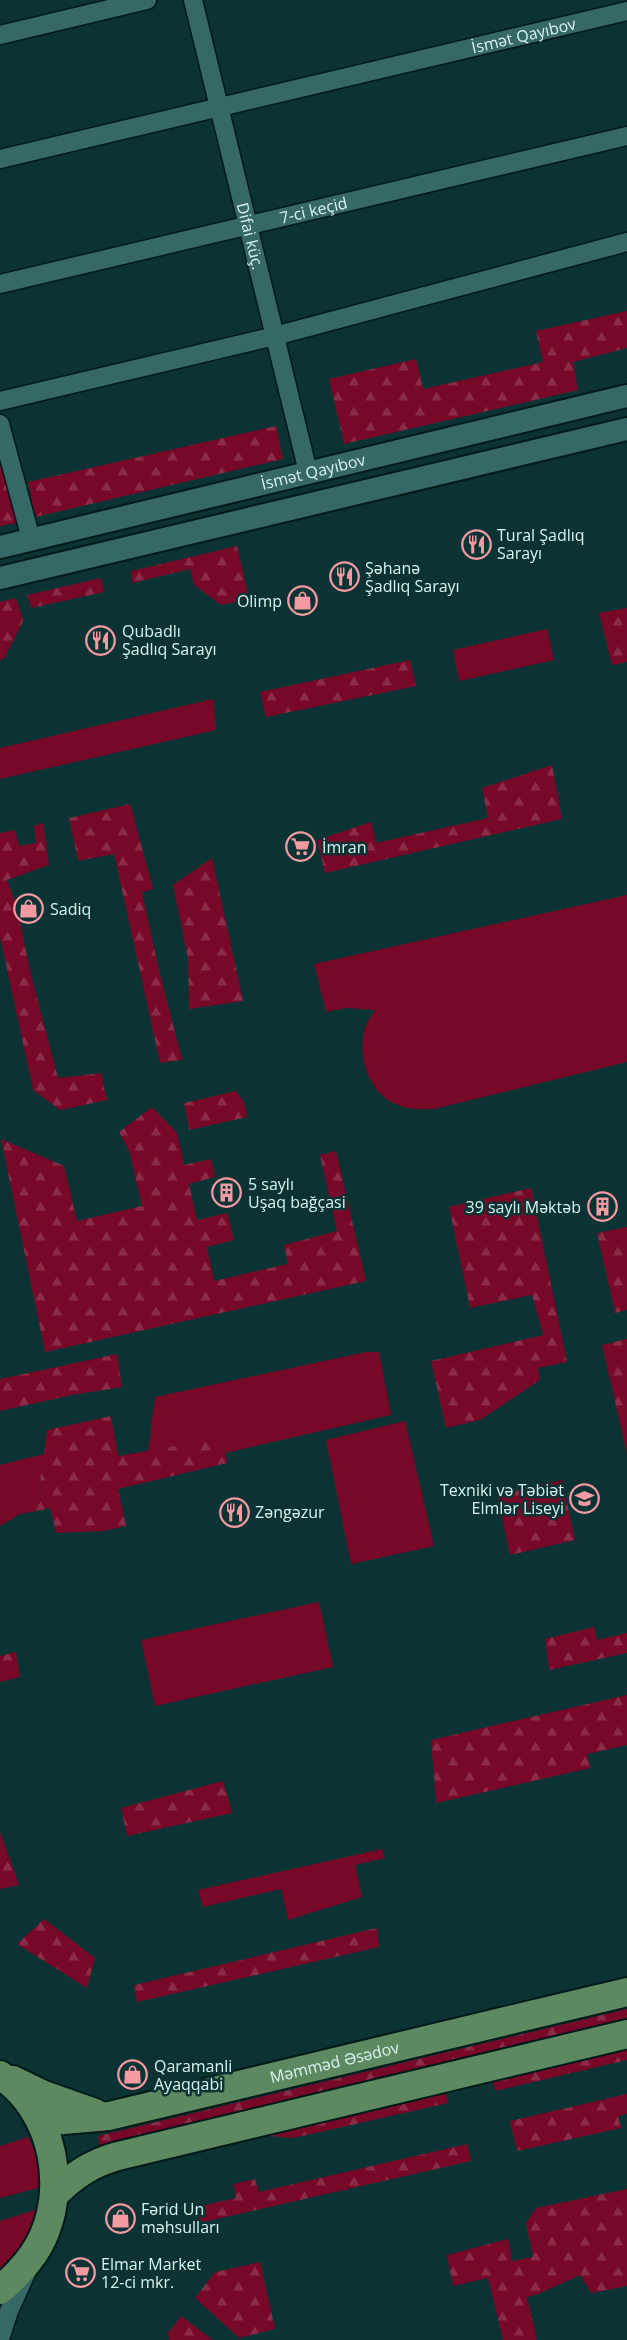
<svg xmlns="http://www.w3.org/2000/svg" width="627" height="2340" font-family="'Open Sans',sans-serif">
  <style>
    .green { fill: #770828 }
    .forest { fill: url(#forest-firs) }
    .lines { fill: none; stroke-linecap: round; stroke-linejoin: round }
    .minor-casing { stroke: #001919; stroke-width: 21 }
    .tertiary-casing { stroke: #001919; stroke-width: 26 }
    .primary-casing { stroke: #001919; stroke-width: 32 }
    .minor { stroke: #356866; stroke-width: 18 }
    .tertiary { stroke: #356866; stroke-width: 22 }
    .primary { stroke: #5d8960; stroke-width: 28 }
    .labels { text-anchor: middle; stroke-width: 5; stroke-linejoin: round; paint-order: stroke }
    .street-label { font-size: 16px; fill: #d9f3f1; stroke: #0b3333 }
    .poi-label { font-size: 16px; fill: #d9f3f1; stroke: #0b3333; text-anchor: start }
  </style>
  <defs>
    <pattern id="forest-firs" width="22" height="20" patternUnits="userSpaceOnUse" patternTransform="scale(1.5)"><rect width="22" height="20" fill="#770828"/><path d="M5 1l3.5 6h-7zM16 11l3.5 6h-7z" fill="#8a2c48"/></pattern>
  </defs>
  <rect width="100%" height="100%" fill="#0b3333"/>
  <path class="green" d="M547 629 554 660 459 681 453 650Z
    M213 699 216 730 0 779V748Z
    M627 895V1062L434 1109C421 1109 408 1110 396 1104 369 1093 358 1058 364 1031 366 1024 371 1017 375 1010L346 1008 326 1012 314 964Z
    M366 1352H379L391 1415 225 1453 222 1439 148 1451 155 1397Z
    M405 1421 434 1546 351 1564 326 1440Z
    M44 1454 36 1511 20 1514 0 1526V1465Z
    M319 1602 333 1667 155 1706 141 1640Z
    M382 1849 385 1858 355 1865 362 1897 288 1920 281 1889 203 1907 198 1890Z
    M28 2137C38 2155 42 2168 38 2188L0 2198V2146Z
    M38 2209C29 2234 20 2254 0 2273V2221Z"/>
  <path class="forest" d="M627 311V348L573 362 578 390 344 444 329 379 416 359 423 389 543 362 536 331Z
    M276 426 283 459 35 517 28 482Z
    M0 464 17 523 0 526Z
    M237 546 249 599 221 605 194 585 190 569 132 583 131 571Z
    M101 578 104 592 31 608 27 595Z
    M16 598 23 621 4 659 0 660V602Z
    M627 608V662L612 665 599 613Z
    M410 660 416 686 266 717 260 692Z
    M552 765 562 819 325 873 317 840 371 822 376 843 488 818 482 788Z
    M130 804 153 889 142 892 158 966 182 1060 160 1063 114 854 78 861 69 818Z
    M43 823 49 865 7 880 17 907 30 971 58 1078 101 1073 107 1100 60 1110 33 1090 0 937V833L15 830 19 846 36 843 34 826Z
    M212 858 243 1001 189 1009 188 959 173 885Z
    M236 1091 244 1102 247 1117 189 1130 184 1103Z
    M152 1107 177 1133 184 1165 211 1159 215 1177 189 1184 197 1220 227 1213 234 1240 207 1247 214 1281 288 1264 284 1245 337 1231 320 1155 336 1151 366 1281 45 1352 1 1139 64 1166 77 1221 142 1206 129 1151 119 1132Z
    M531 1188 567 1362 538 1368 540 1380 480 1420 446 1428 431 1361 543 1335 532 1295 470 1308 449 1207Z
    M627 1227V1310L615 1313 597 1233Z
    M627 1339V1454L602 1345Z
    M117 1354 122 1387 72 1395 0 1411V1379Z
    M111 1416 118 1456 222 1438 227 1463 118 1489 126 1526 103 1531 56 1533 50 1508 36 1511 47 1430Z
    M562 1480 575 1540 510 1555 497 1495Z
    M594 1627 597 1640 627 1633V1653L549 1670 545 1639Z
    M16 1652 20 1677 0 1682V1656Z
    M627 1695V1745L587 1754 590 1768 436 1803 431 1740Z
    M223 1781 232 1813 127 1836 121 1808Z
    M0 1832 19 1885 0 1889Z
    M44 1919 95 1958 87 1988 17 1944Z
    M377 1928 379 1947 137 2002 134 1985Z
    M627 2009V2021L100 2148 98 2136Z
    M627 2047V2060L495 2091 492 2079Z
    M446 2092 448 2103 293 2138 256 2135Z
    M627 2094V2114L618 2116 621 2128 517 2151 510 2121Z
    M467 2144 471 2161 199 2223 196 2207 236 2198 233 2184 255 2179 259 2192Z
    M627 2189V2286L591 2293 580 2275 538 2294 527 2297 537 2340H503L488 2278 453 2286 447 2255 508 2239 512 2261 533 2257 526 2223 536 2208Z
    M260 2262 275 2329 239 2338 195 2298 215 2272Z
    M181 2316 213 2340H169L168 2333Z"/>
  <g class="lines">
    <defs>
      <g id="minor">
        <path id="s1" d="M193 0 308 472"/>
        <path d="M0 35 147 0"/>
        <path id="s2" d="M0 159 627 11"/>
        <path id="s3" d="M0 284 627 136"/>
        <path d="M0 401 275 336 627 242"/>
        <path d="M0 424 31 539"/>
        <path d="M0 2339 9 2311 27 2271"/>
      </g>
      <g id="tertiary">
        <path id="s4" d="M0 547 627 396"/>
        <path d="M0 578 627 429"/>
      </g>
      <g id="primary">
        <path d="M0 2075C54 2110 69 2190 39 2245 29 2263 15 2277 0 2290"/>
        <path d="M13 2080 44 2095 95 2113"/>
        <path id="s5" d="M41 2122 109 2116 627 1992"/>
        <path d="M55 2194C74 2175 92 2163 118 2156L627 2034"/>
      </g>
    </defs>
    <use href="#minor" class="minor-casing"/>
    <use href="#tertiary" class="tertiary-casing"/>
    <use href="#primary" class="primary-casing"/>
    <use href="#minor" class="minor"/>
    <use href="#tertiary" class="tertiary"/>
    <use href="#primary" class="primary"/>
  </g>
  <defs>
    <symbol id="restaurant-ring" viewBox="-11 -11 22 22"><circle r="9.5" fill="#0b3333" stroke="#f49aa3" stroke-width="1.5"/><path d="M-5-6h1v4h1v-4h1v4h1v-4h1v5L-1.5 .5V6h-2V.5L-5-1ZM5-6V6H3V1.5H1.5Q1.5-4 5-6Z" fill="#f49aa3"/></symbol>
    <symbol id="shop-ring" viewBox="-11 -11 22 22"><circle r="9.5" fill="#0b3333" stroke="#f49aa3" stroke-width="1.5"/><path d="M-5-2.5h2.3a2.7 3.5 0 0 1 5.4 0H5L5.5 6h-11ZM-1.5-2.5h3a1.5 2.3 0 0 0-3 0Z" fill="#f49aa3"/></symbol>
    <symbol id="supermarket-ring" viewBox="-11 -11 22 22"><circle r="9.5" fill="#0b3333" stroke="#f49aa3" stroke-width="1.5"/><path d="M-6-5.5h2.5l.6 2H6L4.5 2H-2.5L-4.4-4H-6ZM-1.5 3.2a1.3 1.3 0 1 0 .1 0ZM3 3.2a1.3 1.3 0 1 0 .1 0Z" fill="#f49aa3"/></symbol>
    <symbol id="building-ring" viewBox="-11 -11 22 22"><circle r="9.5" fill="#0b3333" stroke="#f49aa3" stroke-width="1.5"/><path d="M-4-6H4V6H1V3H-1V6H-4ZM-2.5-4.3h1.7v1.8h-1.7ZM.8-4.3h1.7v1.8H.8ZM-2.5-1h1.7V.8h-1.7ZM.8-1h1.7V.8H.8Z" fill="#f49aa3"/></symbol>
    <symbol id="school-ring" viewBox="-11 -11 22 22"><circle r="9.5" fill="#0b3333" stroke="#f49aa3" stroke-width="1.5"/><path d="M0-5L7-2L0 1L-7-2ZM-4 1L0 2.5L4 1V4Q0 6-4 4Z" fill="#f49aa3"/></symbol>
  </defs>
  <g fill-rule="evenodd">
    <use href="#restaurant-ring" x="460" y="528" width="33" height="33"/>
    <use href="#restaurant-ring" x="328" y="560" width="33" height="33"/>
    <use href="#shop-ring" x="286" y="584" width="33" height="33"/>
    <use href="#restaurant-ring" x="84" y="624" width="33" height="33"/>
    <use href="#supermarket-ring" x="284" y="830" width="33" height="33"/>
    <use href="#shop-ring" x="12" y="892" width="33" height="33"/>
    <use href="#building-ring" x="210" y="1176" width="33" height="33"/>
    <use href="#building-ring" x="586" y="1190" width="33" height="33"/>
    <use href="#school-ring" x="568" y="1482" width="33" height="33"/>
    <use href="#restaurant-ring" x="218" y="1496" width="33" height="33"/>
    <use href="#shop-ring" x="116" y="2058" width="33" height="33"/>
    <use href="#shop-ring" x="104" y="2202" width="33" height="33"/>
    <use href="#supermarket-ring" x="64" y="2256" width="33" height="33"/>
  </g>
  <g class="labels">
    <g class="street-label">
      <text dy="6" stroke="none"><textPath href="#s2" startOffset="538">İsmət Qayıbov</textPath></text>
      <text dy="6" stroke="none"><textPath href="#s3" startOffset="322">7-ci keçid</textPath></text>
      <text dy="6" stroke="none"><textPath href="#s1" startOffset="243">Difai küç.</textPath></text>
      <text dy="6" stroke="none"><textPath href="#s4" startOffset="322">İsmət Qayıbov</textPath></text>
      <text dy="6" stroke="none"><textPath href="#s5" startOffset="300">Məmməd Əsədov</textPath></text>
    </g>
    <g class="poi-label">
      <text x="497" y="541">Tural Şadlıq<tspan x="497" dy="18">Sarayı</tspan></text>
      <text x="365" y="574">Şəhanə<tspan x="365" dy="18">Şadlıq Sarayı</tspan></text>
      <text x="282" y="607" text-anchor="end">Olimp</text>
      <text x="122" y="637">Qubadlı<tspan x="122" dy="18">Şadlıq Sarayı</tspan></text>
      <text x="322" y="853">İmran</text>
      <text x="50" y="915">Sadiq</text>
      <text x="248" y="1190">5 saylı<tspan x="248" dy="18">Uşaq bağçasi</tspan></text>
      <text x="581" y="1213" text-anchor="end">39 saylı Məktəb</text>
      <text x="564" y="1496" text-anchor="end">Texniki və Təbiət<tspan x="564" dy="18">Elmlər Liseyi</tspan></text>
      <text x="255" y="1518">Zəngəzur</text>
      <text x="154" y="2072">Qaramanli<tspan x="154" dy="18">Ayaqqabi</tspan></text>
      <text x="141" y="2215">Fərid Un<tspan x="141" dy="18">məhsulları</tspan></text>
      <text x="101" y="2270">Elmar Market<tspan x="101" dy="18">12-ci mkr.</tspan></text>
    </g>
  </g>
</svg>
